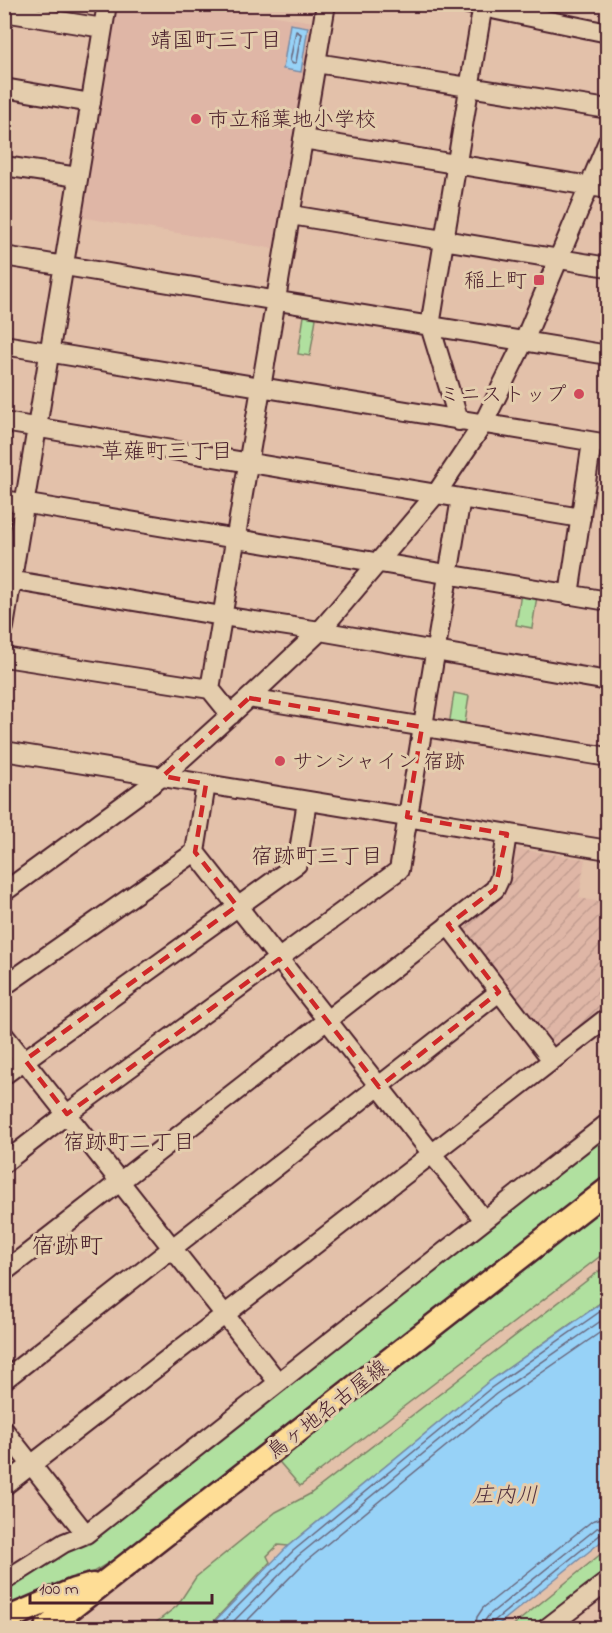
<svg xmlns="http://www.w3.org/2000/svg" width="612" height="1633" font-family="'Indie Flower','Klee One',sans-serif">
  <style>
    .built { fill: #dfb6a6 }
    .industrial { fill: url(#industrial-furrows) }
    .green { fill: #b0e09f; stroke: #7d8065; stroke-width: 1.5 }
    .water { fill: #97d2f7; stroke: #788aa5; stroke-width: 1.5 }
    .lines { fill: none; stroke-linecap: round; stroke-linejoin: round }
    .shore { stroke: #69677d; stroke-width: 1.5 }
    .minor-casing { stroke: #4a1f2b; stroke-width: 22 }
    .major-casing { stroke: #4a1f2b; stroke-width: 27 }
    .minor { stroke: #e4cdad; stroke-width: 18 }
    .major { stroke: #fedd96; stroke-width: 22 }
    .marked { fill: none; stroke: #cf2828; stroke-width: 4.5; stroke-dasharray: 12 8; stroke-linejoin: round }
    .poi-dot { fill: #d1495b; stroke: #e4cdad; stroke-width: 2 }
    .labels { text-anchor: middle; stroke-width: 6; stroke-linejoin: round; paint-order: stroke }
    .poi-label { font-size: 21px; fill: #4a1f2b; stroke: #e4cdad; text-anchor: start }
    .street-label { font-size: 21px; fill: #4a1f2b; stroke: #e4cdad }
    .neighbourhood-label { font-size: 22px; fill: #4a1f2b; stroke: #e4cdad }
    .water-label { font-size: 22px; font-style: italic; fill: #52313f; stroke: #e4cdad }
    .quarter-label { font-size: 24px; fill: #4a1f2b; stroke: #e4cdad }
  </style>
  <defs>
    <pattern id="industrial-furrows" width="10" height="10" patternUnits="userSpaceOnUse" patternTransform="scale(1.5)"><rect width="10" height="10" fill="#dfb6a6"/><path d="M-1 1l2-2M0 10L10 0M9 11l2-2" fill="none" stroke="#c19c8f"/></pattern>
  </defs>
  <rect width="100%" height="100%" fill="#e3c1aa"/>
  <filter id="ink" filterUnits="userSpaceOnUse"><feTurbulence type="fractalNoise" baseFrequency=".0167" numOctaves="2"/><feDisplacementMap in="SourceGraphic" scale="12" xChannelSelector="R" yChannelSelector="G"/><feConvolveMatrix kernelMatrix="1 2 1 2 8 2 1 2 1" color-interpolation-filters="sRGB"/></filter>
  <g filter="url(#ink)">
    <path class="built" d="M114 5H206L314 22 276 249 79 217Z"/>
    <path class="industrial" d="M511 848 585 859 579 898 607 903V1011L557 1050 550 1049 455 926 499 893Z"/>
    <path class="green" d="M304 316 316 318 310 356 298 354Z
      M521 593 537 596 532 628 516 625Z
      M454 693 469 696 464 729 449 726Z
      M607 1135V1179L123 1554 90 1574 5 1614V1589L68 1547 84 1545Z
      M607 1202V1251L300 1486 275 1457Z
      M607 1265V1298L487 1383 288 1546 278 1545 267 1556 270 1562 207 1628H149L177 1606 196 1577 276 1512 310 1494Z
      M607 1549V1575L542 1628H510Z"/>
    <path class="water" d="M290 24 308 27 301 72 283 69Z
      M607 1299V1537L494 1628H208L288 1546 487 1383Z"/>
    <g class="lines">
      <path class="shore" d="M296 31 301 34 296 62 293 64 290 61Z
        M216 1628 293 1551 491 1388 608 1306
        M227 1628 298 1556 496 1394 608 1316
        M240 1628 304 1563 501 1401 608 1327
        M475 1628 477 1617 483 1608 592 1521 608 1516
        M484 1628V1622L489 1615 597 1528 608 1525
        M491 1628 494 1621 601 1534 608 1533"/>
      <defs>
        <path id="minor" d="M468 4 608 33
          M4 12 103 28
          M316 63 608 109
          M4 88 91 103
          M303 139 608 189
          M4 166 78 177
          M291 215 608 267
          M4 256 608 355
          M4 345 608 444
          M459 421 430 326 483 4
          M4 422 581 518
          M4 500 608 601
          M4 579 222 616 320 631 608 681
          M569 595 592 442
          M4 627 107 4
          M4 657 210 689 231 715
          M210 689 326 4
          M249 698 608 757
          M4 751 608 850
          M206 784 195 852 484 1220
          M4 892 163 776 249 698 320 631 436 494 483 424 524 341 608 141
          M448 925 552 1060
          M4 986 195 852
          M4 1035 278 1382
          M4 1075 297 864 307 801
          M4 1163 67 1114 399 870 461 498
          M4 1272 495 889 500 878 507 834
          M4 1380 499 992
          M4 1430 86 1534
          M4 1486 608 1017
          M4 1581 64 1543 86 1534 608 1123
          M547 1628 608 1581"/>
        <path id="major" d="M4 1620 74 1590 92 1585
          M46 1628 608 1189"/>
      </defs>
      <use href="#minor" class="minor-casing"/>
      <use href="#major" class="major-casing"/>
      <use href="#minor" class="minor"/>
      <use href="#major" class="major"/>
    </g>
  </g>
  <path class="marked" d="M249 698 422 727 407 817 507 834 495 889 448 925 499 992 379 1087 279 959 67 1114 25 1060 237 906 195 852 206 784 163 776Z"/>
  <g class="poi-dot">
    <circle cx="196" cy="119" r="6"/>
    <rect x="533" y="274" width="12" height="12" rx="3"/>
    <circle cx="579" cy="394" r="6"/>
    <circle cx="280" cy="761" r="6"/>
  </g>
  <g class="labels">
    <g class="poi-label">
      <text x="208" y="126">市立稲葉地小学校</text>
      <text x="527" y="287" text-anchor="end">稲上町</text>
      <text x="567" y="401" text-anchor="end">ミニストップ</text>
      <text x="292" y="768">サンシャイン 宿跡</text>
    </g>
    <g class="street-label">
      <text transform="translate(327 1409) rotate(-38)" y="7">鳥ヶ地名古屋線</text>
    </g>
    <g class="neighbourhood-label">
      <text x="216" y="47">靖国町三丁目</text>
      <text x="167" y="458">草薙町三丁目</text>
      <text x="317" y="863">宿跡町三丁目</text>
      <text x="129" y="1149">宿跡町二丁目</text>
    </g>
    <g class="water-label">
      <text x="505" y="1502">庄内川</text>
    </g>
    <g class="quarter-label">
      <text x="67" y="1253">宿跡町</text>
    </g>
  </g>
  <rect width="612" height="1633" fill="none" stroke="#e4cdad" stroke-width="24"/>
  <rect x="12" y="12" width="588" height="1609" fill="none" stroke="#4a1f2b" stroke-width="2" filter="url(#ink)"/>
  <path d="M30 1594v9h182v-9" fill="none" stroke="#4a1f2b" stroke-width="3"/>
  <text x="39" y="1594" font-size="18" fill="#4a1f2b" stroke="#e4cdad" stroke-width="4.5" paint-order="stroke">100 m</text>
</svg>
